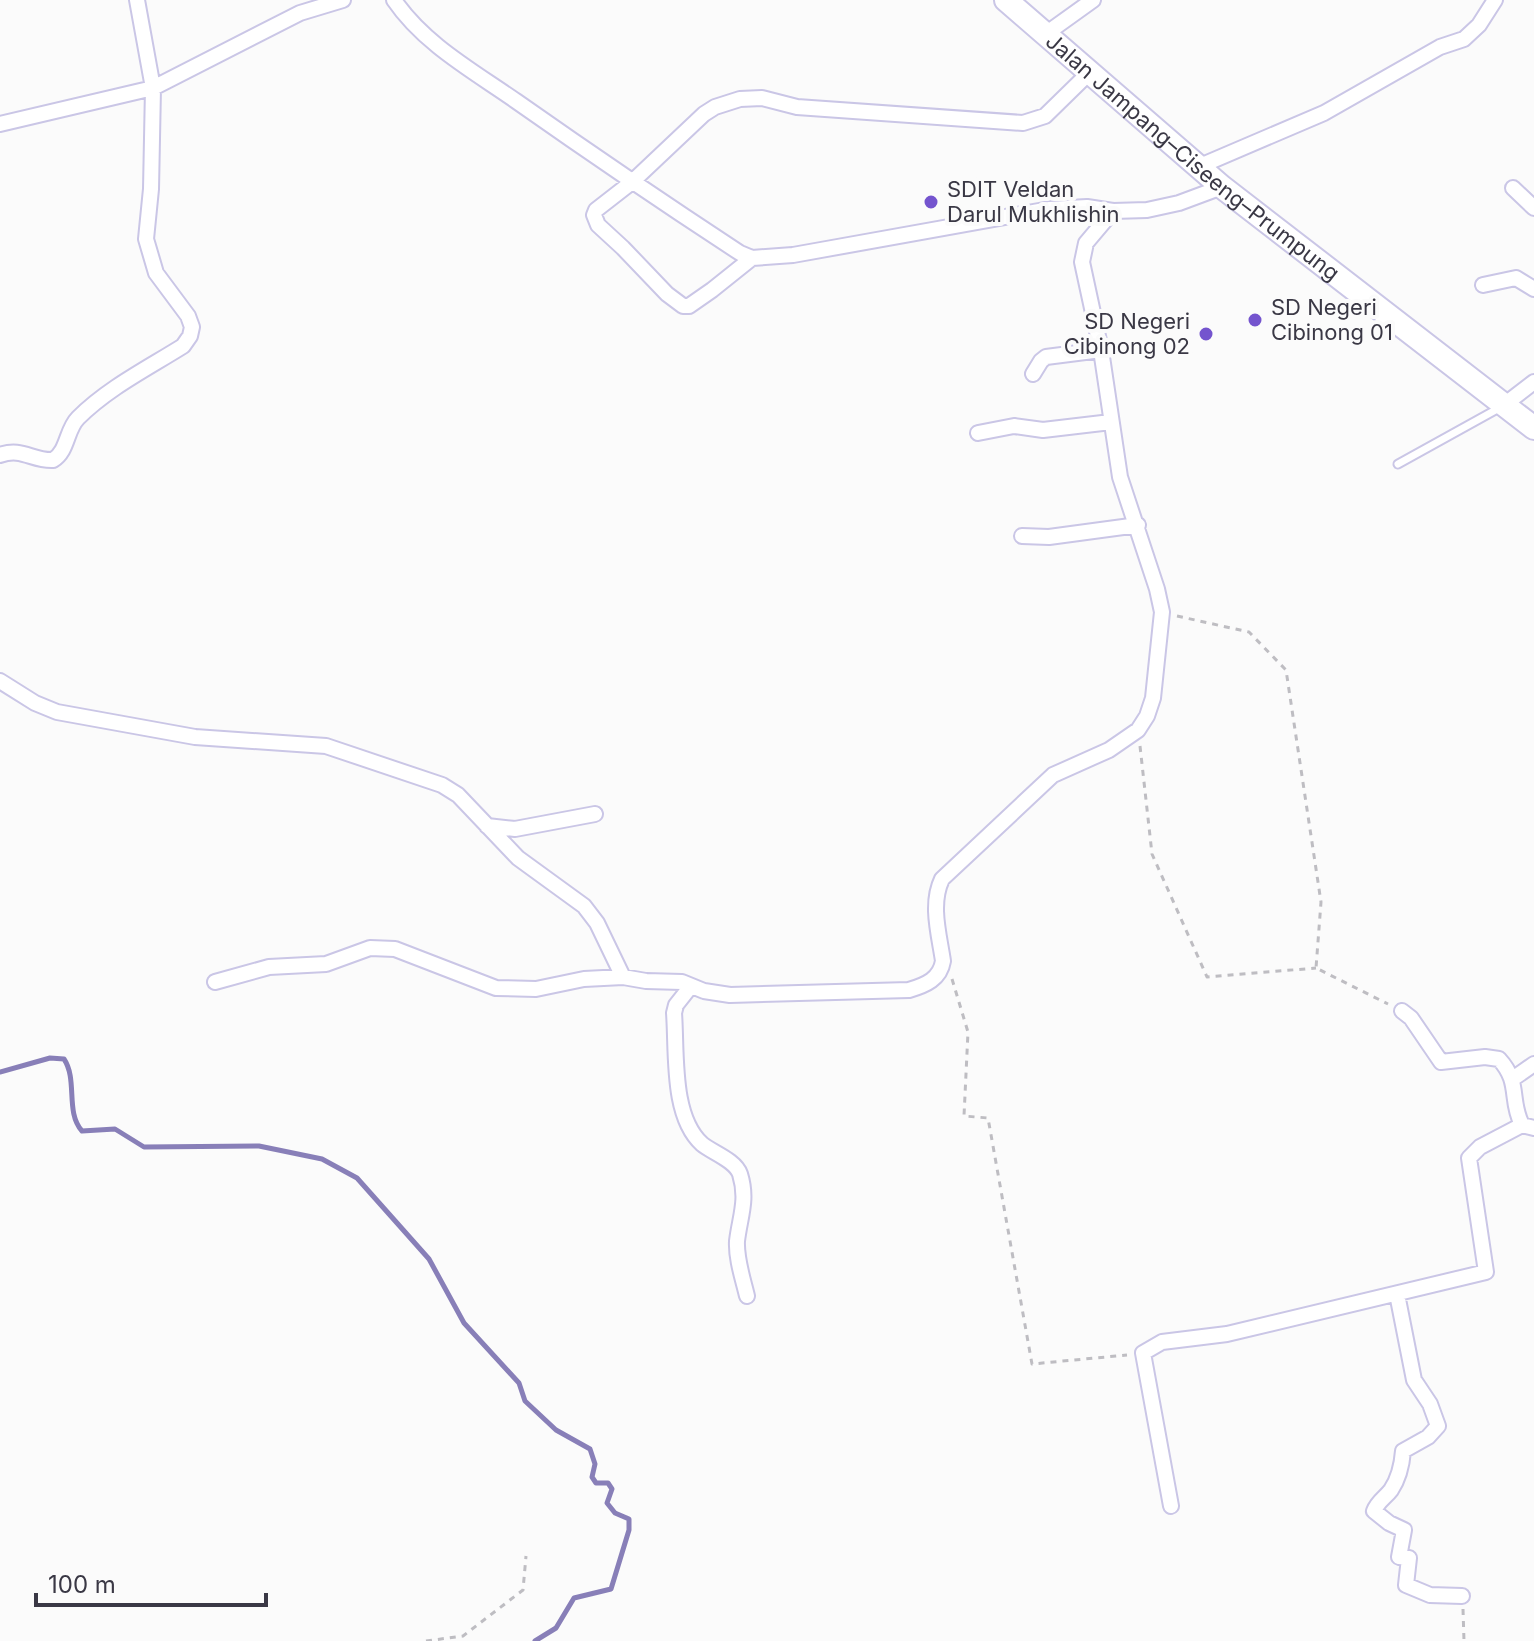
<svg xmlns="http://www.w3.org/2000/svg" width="1534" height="1641" font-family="Inter,sans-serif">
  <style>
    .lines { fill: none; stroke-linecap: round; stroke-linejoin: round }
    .stream { stroke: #887fb8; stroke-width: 5 }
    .service-casing { stroke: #cac6e6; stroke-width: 11 }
    .minor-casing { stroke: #cac6e6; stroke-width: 18 }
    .primary-casing { stroke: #cac6e6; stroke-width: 26 }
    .path { stroke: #bebdc2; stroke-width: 3; stroke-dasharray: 6 6; stroke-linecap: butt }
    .service { stroke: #fff; stroke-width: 7 }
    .minor { stroke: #fff; stroke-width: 14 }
    .primary { stroke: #fff; stroke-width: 22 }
    .poi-dot { fill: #7454ce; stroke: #fbfbfb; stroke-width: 3 }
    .labels { text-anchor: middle; stroke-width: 8; stroke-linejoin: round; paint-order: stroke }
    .street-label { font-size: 22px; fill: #3a3845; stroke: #fbfbfb }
    .poi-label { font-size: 22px; fill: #3a3845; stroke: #fbfbfb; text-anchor: start }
  </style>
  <rect width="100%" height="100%" fill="#fbfbfb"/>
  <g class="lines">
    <path class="stream" d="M0 1072 50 1058 64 1059C78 1080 65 1112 82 1131L115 1129 144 1147 259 1146 322 1159 357 1178 429 1259 464 1323 519 1383 525 1401 556 1430 590 1449 595 1464 592 1477 596 1483H608L612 1489 607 1503 615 1513 629 1519V1530L611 1589 574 1598 556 1628 535 1641"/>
    <defs>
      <path id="service" d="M1398 464 1501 407"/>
      <path id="minor" d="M394 0C424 44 473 71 516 101 590 153 665 204 740 253L752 258 793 255 1050 209 1087 207 1113 211 1147 210 1179 203 1222 187
        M1047 33 1093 0
        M0 124 153 88 137 0
        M1200 166 1324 113 1440 47 1464 39 1479 25 1495 0
        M1513 188 1534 208
        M752 258 712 290 689 306H683L667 294 623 248 598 225 594 215 596 210 632 182 704 114 715 107 740 99 762 98 797 107 1023 123 1045 116 1091 71
        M1483 285 1516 278 1534 289
        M1033 374 1041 361 1046 357 1101 350
        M1504 405 1534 382
        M978 433 1014 426 1043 430 1111 422
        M0 455C22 447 32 461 53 460 68 451 66 430 78 418 108 388 148 368 183 346L190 336 192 327 188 316 156 273 146 239 151 189 153 88 300 13 343 0
        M1022 536 1049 537 1138 525
        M0 681 35 703 57 712 195 737 326 746 442 785 458 795 518 858 584 906 597 923 623 977
        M487 826 515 829 595 814
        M215 982 269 967 326 964 370 948 395 949 496 988 536 989 584 979 623 977 646 981 682 982 704 991 730 995 909 990C926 985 940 979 943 961 939 934 930 904 942 879L1053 775 1109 750 1138 730 1147 716 1153 698 1162 612 1157 589 1120 477 1101 350 1082 262 1086 243 1113 211
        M691 986 676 1005 674 1013C677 1052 671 1116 702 1144 713 1153 735 1160 740 1174 748 1200 740 1216 737 1241 736 1259 743 1279 747 1296
        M1402 1011 1411 1018 1441 1062 1485 1057 1499 1059C1521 1083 1509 1099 1522 1125L1534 1128
        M1514 1078 1534 1064
        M1397 1294 1414 1380 1430 1404 1438 1426 1428 1437 1403 1451C1402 1464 1399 1478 1391 1490 1385 1498 1378 1501 1374 1511L1389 1523 1404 1530 1399 1557 1409 1558 1406 1585 1430 1595 1462 1596
        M1171 1506 1143 1353 1162 1342 1227 1334 1486 1272 1469 1158 1480 1147 1522 1125"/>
      <g id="primary">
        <path id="s1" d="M1006 0 1222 187 1534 428"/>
      </g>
    </defs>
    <use href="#service" class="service-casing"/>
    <use href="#minor" class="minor-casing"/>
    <use href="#primary" class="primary-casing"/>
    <path class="path" d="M1177 616 1249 632 1286 670 1321 902 1316 968 1388 1004
      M1140 746 1152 854 1207 977 1316 968
      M952 979 968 1032 964 1116 988 1118 1032 1364 1127 1355
      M1463 1609 1464 1641
      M426 1641 463 1636 523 1590 526 1556"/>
    <use href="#service" class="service"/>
    <use href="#minor" class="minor"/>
    <use href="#primary" class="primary"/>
  </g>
  <g class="poi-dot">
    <circle cx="931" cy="202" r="8"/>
    <circle cx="1255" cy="320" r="8"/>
    <circle cx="1206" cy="334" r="8"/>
  </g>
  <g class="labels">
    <g class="street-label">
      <text dy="8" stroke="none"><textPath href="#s1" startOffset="244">Jalan Jampang–Ciseeng–Prumpung</textPath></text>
    </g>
    <g class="poi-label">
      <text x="947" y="197">SDIT Veldan<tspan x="947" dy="25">Darul Mukhlishin</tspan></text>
      <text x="1271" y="315">SD Negeri<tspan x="1271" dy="25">Cibinong 01</tspan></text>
      <text x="1190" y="329" text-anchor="end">SD Negeri<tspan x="1190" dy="25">Cibinong 02</tspan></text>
    </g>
  </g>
  <path d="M36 1593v12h230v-12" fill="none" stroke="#3a3845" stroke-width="4"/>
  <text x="48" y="1593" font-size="24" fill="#3a3845" stroke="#fbfbfb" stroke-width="6" paint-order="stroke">100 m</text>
</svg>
